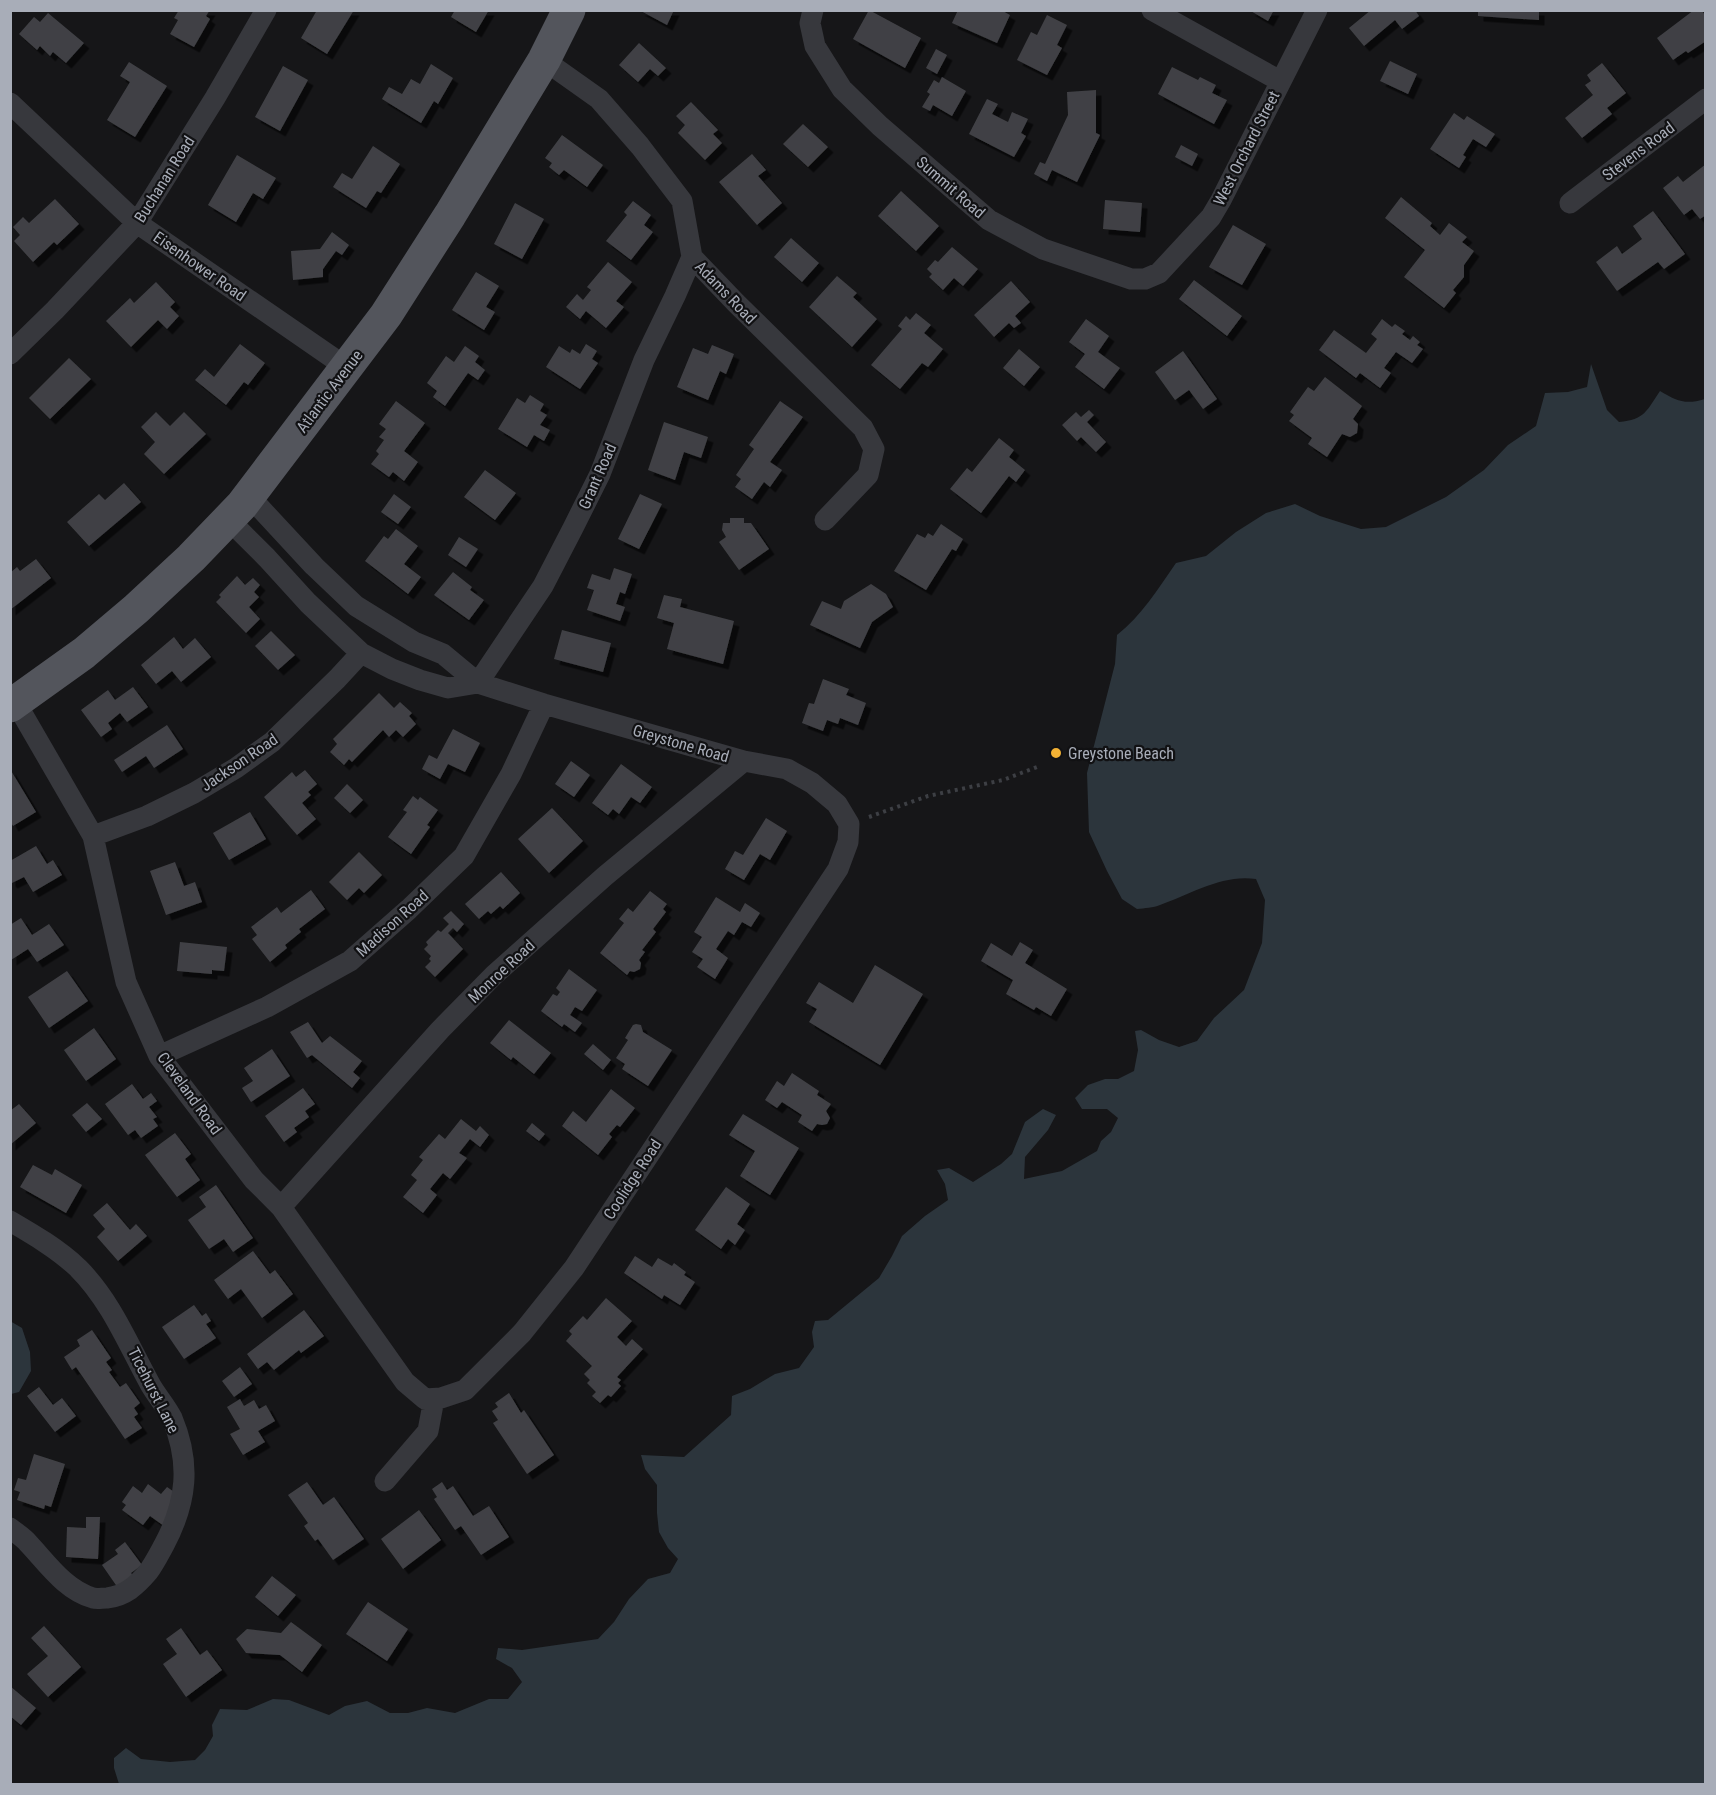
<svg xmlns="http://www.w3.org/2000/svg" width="1716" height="1795" font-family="'Roboto Condensed',sans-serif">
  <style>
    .water { fill: #2c353c }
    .building { fill: #404145; filter: url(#shadow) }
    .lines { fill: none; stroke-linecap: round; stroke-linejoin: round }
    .path { stroke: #3d3f44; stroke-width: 4; stroke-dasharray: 3 4.5; stroke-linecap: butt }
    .minor { stroke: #37383d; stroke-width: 21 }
    .primary { stroke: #53555c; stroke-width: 33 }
    .poi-dot { fill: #f2b134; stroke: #111113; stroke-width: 2 }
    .labels { text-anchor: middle; stroke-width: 4.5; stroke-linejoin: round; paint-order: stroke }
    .street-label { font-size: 16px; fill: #a8adb8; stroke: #111113 }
    .poi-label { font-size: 16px; fill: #a8adb8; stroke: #111113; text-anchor: start }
  </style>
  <defs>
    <filter id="shadow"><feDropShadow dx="5.5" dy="5.5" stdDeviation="0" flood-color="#0009"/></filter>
  </defs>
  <rect width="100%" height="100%" fill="#161618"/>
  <path class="water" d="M1591 364 1607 410 1619 422C1645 420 1647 410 1660 391 1677 401 1685 405 1705 399V1784H119L114 1768V1758L126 1748 141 1759 170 1762 195 1760 205 1750 213 1736 212 1725 220 1709 247 1710 273 1699 289 1700 329 1715 345 1706 367 1701 390 1713H408L427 1708 455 1713 489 1699H508L522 1682 512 1668 496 1659 498 1648 522 1650 598 1639 614 1622 629 1599 648 1579 670 1573 678 1559 668 1548 659 1532 657 1513V1485L645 1469 641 1455 684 1457 731 1415 732 1396 750 1389 775 1374 799 1368 814 1347 812 1332 815 1321 828 1320 879 1278 892 1256 902 1236 925 1216 948 1200 945 1184 937 1170 949 1168 973 1182 1001 1164 1012 1154 1025 1122 1043 1109 1056 1115 1048 1130 1025 1157 1024 1179 1062 1171 1097 1151 1101 1141 1111 1132 1118 1118 1107 1109H1082L1075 1098 1088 1085 1105 1079H1118L1134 1071 1138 1050 1135 1031 1141 1030 1159 1040 1179 1047 1197 1041 1214 1018 1244 990 1262 943 1265 900 1256 879C1222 874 1191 894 1160 905 1153 908 1145 908 1137 909L1122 899 1107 871 1089 832 1087 773 1115 664 1117 635C1141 616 1158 589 1176 563L1206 556 1236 532 1266 513 1295 504 1320 516 1361 529 1386 527 1446 497 1484 470 1508 445 1536 426 1545 393 1568 392 1587 387Z
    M10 1321 22 1328 30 1352 31 1371 19 1392 11 1394Z"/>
  <path class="building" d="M179 10H210L206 16 210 19 194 47 170 34 178 20 174 18Z
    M317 10H354L327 54 301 38Z
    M455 10H489L476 32 451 17Z
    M639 10H674L667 25Z
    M869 10 921 38 905 68 853 39Z
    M958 10H1001L1010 15 997 43 952 23Z
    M1249 10H1274L1268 21Z
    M1371 10H1415L1419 16 1402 29 1395 20 1364 46 1349 28Z
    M1478 10H1539V20L1478 16Z
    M1694 10H1701L1706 16V41L1688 53 1686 51 1673 60 1657 38Z
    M48 13 84 43 66 63 53 52 50 56 40 46 37 50 19 34 34 17 40 22Z
    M1047 15 1067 25 1057 45 1062 48 1047 75 1017 60 1031 32 1037 35Z
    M639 43 666 68 658 76 650 69 638 82 619 65Z
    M936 49 947 55 937 74 926 68Z
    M1390 61 1417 74 1408 94 1380 81Z
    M129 62 167 86 135 137 107 120 130 82 120 76Z
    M1602 63 1626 93 1607 108 1612 114 1582 138 1565 118 1593 95 1585 85 1591 81 1587 75Z
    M431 64 453 78 438 104 434 101 421 123 382 99 389 87 402 94 411 79 420 84Z
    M283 66 308 80 280 131 255 117Z
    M1172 67 1198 80 1200 77 1216 85 1212 93 1227 100 1214 124 1158 94Z
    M942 77 966 91 952 116 933 105 930 111 922 107 930 94 927 92 934 80 939 83Z
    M1096 90V133L1100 135 1077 182 1052 170 1047 181 1034 174 1040 162 1045 164 1068 115 1067 92Z
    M987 99 998 104 992 114 1008 122 1012 112 1028 119 1021 133 1026 136 1014 157 969 134Z
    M691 102 718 130 713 134 722 143 705 160 678 133 685 125 676 116Z
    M1454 113 1464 120 1467 116 1495 134 1486 147 1473 139 1463 155 1466 157 1459 168 1430 149Z
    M803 124 828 147 808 167 783 144Z
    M562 135 603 165 587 187 564 170 559 175 549 167 552 163 545 158Z
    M1181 145 1198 154 1192 166 1175 157Z
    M373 146 400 164 381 193 377 191 366 208 333 187 342 173 352 179Z
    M752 154 766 170 758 176 782 203 757 225 719 182Z
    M237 155 276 178 263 199 253 193 236 222 208 205Z
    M1706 164V215L1700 219 1692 209 1684 215 1663 188 1678 176 1683 182Z
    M901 191 939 226 916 251 878 216Z
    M1401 197 1432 223 1430 226 1440 235 1449 223 1467 237 1462 242 1474 251 1464 265V277L1453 290 1456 293 1444 308 1404 277 1425 250 1385 218Z
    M55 199 79 224 57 245 54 242 33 262 14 241 20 235 13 227 23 217 29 223Z
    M1105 200 1142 203 1140 232 1103 229Z
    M633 201 651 215 644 225 653 232 631 260 606 241 627 215 624 212Z
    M515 203 544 219 522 259 494 244Z
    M1653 211 1685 254 1664 269 1658 262 1617 291 1596 262 1617 246 1622 254 1642 239 1633 226Z
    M1233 225 1266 244 1242 285 1209 267Z
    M332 232 349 245 342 255 336 251 323 269V277L293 280 291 251 320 249Z
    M791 238 819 263 802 282 774 257Z
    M952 247 978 269 963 286 954 278 943 290 929 277 932 274 927 269 935 260 938 262Z
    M608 262 632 282 616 301 624 307 606 328 586 311 580 319 566 307 577 294 583 300 591 290 587 287Z
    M476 272 499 286 486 307 495 312 484 330 452 310Z
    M837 276 857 293 853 297 877 319 852 347 809 307Z
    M1194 280 1242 316 1227 336 1179 299Z
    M1011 281 1030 302 1015 316 1021 323 1014 328 1009 323 994 337 974 315Z
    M156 282 175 302 170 307 179 316 167 329 158 320 131 347 106 321 130 298 134 303Z
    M916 313 931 325 924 333 943 349 928 367 922 363 900 389 871 365 902 329 898 326 906 316 910 320Z
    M1086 319 1109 336 1098 352 1120 368 1104 389 1075 367 1085 354 1069 342Z
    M1382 319 1392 327 1395 324 1405 331 1402 334 1410 340 1413 336 1420 342 1417 345 1423 349 1412 363 1396 352 1384 368 1391 373 1380 388 1360 373 1356 378 1319 350 1334 330 1366 353 1377 339 1371 334Z
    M240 344 265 363 248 385 244 382 226 405 195 380 205 369 214 377Z
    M586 344 597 351 592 359 598 363 580 389 546 367 559 346 570 353 572 349 580 354Z
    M712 345 734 354 726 374 720 371 708 400 677 387 693 348 708 354Z
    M465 346 479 356 475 362 485 370 478 380 468 373 445 406 433 397 437 391 427 383 446 356 454 362Z
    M1019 349 1040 367 1024 386 1003 368Z
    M1183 351 1217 399 1203 409 1189 390 1175 400 1155 372Z
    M69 358 91 379 50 419 29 398Z
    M1325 377 1362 406 1353 419 1358 424 1357 433 1350 437 1342 434 1327 457 1308 444 1312 438 1289 421 1294 415 1290 412 1308 387 1314 391Z
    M530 395 544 404 540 411 547 415 540 425 550 430 544 441 534 435 527 447 498 429 517 398 525 403Z
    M396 401 425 423 404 451 418 462 404 481 393 472 389 477 371 464 379 454 376 451 384 440 379 437 386 429 379 424Z
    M780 401 803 417 770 462 782 470 770 487 764 482 752 499 735 487 741 479 736 475 754 449 749 445Z
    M1089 410 1094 415 1087 422 1106 442 1096 452 1081 437 1077 441 1062 425 1076 412 1081 417Z
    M156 412 170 426 184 412 206 434 164 474 144 454 155 442 141 427Z
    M664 422 708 437 701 458 684 452 675 480 648 470Z
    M999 438 1014 450 1009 457 1025 470 1016 482 1009 476 981 513 950 489 967 468 972 472Z
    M485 470 516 493 495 520 464 497Z
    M124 483 141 502 89 546 67 522 99 494 105 500Z
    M394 494 411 507 398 524 381 512Z
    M640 494 662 504 639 549 618 539Z
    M730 518H744V523H751L769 549 739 570 719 542 726 537 722 530 723 523H730Z
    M941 524 963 539 956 551 952 549 926 590 894 571 917 534 925 538 928 533 933 536Z
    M396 529 418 546 404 564 421 577 408 594 365 561 384 536 388 539Z
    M459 537 478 549 466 567 448 555Z
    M36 559 51 578 10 610V573L17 567 20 571Z
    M614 568 632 574 625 594 620 592 616 604 625 607 620 621 587 610 594 590 587 588 592 574 610 580Z
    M453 572 472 587 470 590 484 600 469 620 434 595Z
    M237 576 245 585 253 578 260 585 254 592 259 597 249 607 260 619 246 633 216 602 221 597 219 595Z
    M871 584 886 594 893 607 872 622 860 648 810 625 822 601 841 609 844 601Z
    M664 595 682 599 680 607 734 621 723 664 667 649 674 623 657 618Z
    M562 630 611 643 603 672 554 659Z
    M271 631 295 655 278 670 255 646Z
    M174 637 183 649 195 638 211 657 181 682 172 671 156 684 141 665Z
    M823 679 849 689 846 695 866 703 858 725 840 718 838 724 827 720 823 731 802 723 809 703 814 704Z
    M133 687 148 707 127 722 120 713 108 723 112 729 101 737 81 710 108 690 115 700Z
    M379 693 394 708 400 702 412 713 409 716 416 724 403 737 396 730 389 737 383 730 352 762 349 759 344 765 330 752 337 744 333 739Z
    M167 725 183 749 154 768 146 756 122 772 114 760Z
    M453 729 480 743 465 772 448 764 440 779 422 769 429 755 437 759Z
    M571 761 590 775 574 797 555 784Z
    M621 764 652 787 640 803 631 797 619 814 613 809 608 815 592 803Z
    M10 769 36 812 13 826 10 821Z
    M305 770 317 784 308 792 311 795 302 803 316 819 297 835 264 797 292 772 296 777Z
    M347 784 363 800 350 813 334 798Z
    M413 796 418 800 420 797 438 810 427 825 430 827 411 854 388 837 407 812 403 810Z
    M552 808 583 841 549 873 518 839Z
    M250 812 266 839 229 860 213 833Z
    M766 818 787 831 770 860 760 854 744 880 725 869 735 851 743 855Z
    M36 846 47 864 53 860 62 875 33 892 24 877 12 883 10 881V861Z
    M359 852 382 875 364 893 359 888 347 900 329 882Z
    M175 862 184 886 195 882 202 902 166 915 150 871Z
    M501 872 520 893 503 909 500 906 491 914 488 911 479 919 465 904Z
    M311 890 325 909 299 929 301 932 285 945 287 948 270 962 252 939 257 935 251 927 277 907 281 913Z
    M650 891 667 904 663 909 666 912 653 929 656 932 642 950 645 952 639 960 641 963 640 969 634 972 630 971 627 975 600 953 624 923 619 919 628 908 633 912Z
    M716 897 740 912 745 903 760 913 751 927 742 922 734 935 728 931 716 949 728 958 715 979 697 967 703 959 692 952 702 937 694 932Z
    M451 911 464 924 457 932 453 928 448 933 463 949 435 977 425 967 431 961 429 959 431 956 424 949 428 945 426 942 438 930 441 932 449 924 443 918Z
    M21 918 32 935 49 924 64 945 37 962 28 949 11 960 10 925Z
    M180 942 227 947 224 971 212 970V974L177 971Z
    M1020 942 1033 950 1025 963 1067 989 1051 1016 1036 1007 1034 1010 1006 994 1013 980 981 961 991 943 1012 956Z
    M875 965 923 994 880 1065 809 1022 817 1009 806 1003 819 982 853 1003Z
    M569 969 597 990 582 1011 575 1007 570 1015 582 1023 575 1032 564 1024 562 1027 541 1011 553 994 557 996 560 992 556 988Z
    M67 971 88 1001 49 1028 28 997Z
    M509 1020 551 1053 534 1074 513 1057 511 1060 490 1043Z
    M308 1022 322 1043 330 1036 362 1061 353 1072 360 1078 352 1088 312 1055 307 1058 290 1032Z
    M636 1024 641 1025 643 1032 672 1050 648 1086 622 1069 625 1064 616 1058 628 1040 625 1038 633 1025Z
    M94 1028 116 1059 86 1081 64 1050Z
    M593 1044 611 1060 603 1070 584 1054Z
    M272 1049 290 1076 251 1102 242 1088 253 1081 244 1068Z
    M792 1073 819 1091 817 1095 831 1104 826 1111 830 1118 827 1124 822 1125 817 1124 812 1131 798 1122 802 1115 782 1102 777 1108 765 1100 777 1081 784 1086Z
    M132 1084 143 1099 151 1093 157 1101 149 1107 157 1117 153 1119 158 1126 141 1138 135 1130 128 1135 105 1104Z
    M303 1088 315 1104 305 1111 309 1117 294 1128 297 1132 284 1142 265 1116Z
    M611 1089 635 1108 620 1127 617 1125 609 1134 612 1137 598 1155 562 1126 573 1111 586 1122Z
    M87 1103 102 1119 86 1132 72 1115Z
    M19 1104 36 1123 10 1145V1111Z
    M743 1114 799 1148 770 1195 740 1176 755 1151 729 1135Z
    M461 1119 476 1131 480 1126 489 1135 480 1147 470 1139 459 1153 467 1158 450 1179 443 1173 430 1189 437 1195 423 1213 403 1197 417 1180 411 1175 423 1160 419 1157 439 1134 445 1139Z
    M532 1123 545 1134 539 1141 526 1131Z
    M175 1133 191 1154 185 1159 200 1180 177 1197 145 1155Z
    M33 1165 52 1175 55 1169 82 1185 66 1213 20 1187Z
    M216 1185 253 1238 233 1252 224 1239 209 1249 188 1220 206 1207 199 1197Z
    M726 1187 750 1204 737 1224 745 1230 735 1245 728 1239 721 1249 695 1230Z
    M107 1203 130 1230 136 1224 147 1236 118 1261 97 1237 105 1229 93 1215Z
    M253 1251 270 1274 275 1270 293 1294 262 1318 241 1289 228 1299 214 1280Z
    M635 1256 652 1267 658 1258 672 1266 674 1263 686 1272 684 1275 695 1282 680 1305 664 1295 662 1299 624 1273Z
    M606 1298 632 1321 617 1337 626 1346 632 1339 643 1349 617 1377 621 1380 618 1383 621 1386 611 1397 608 1395 600 1403 592 1396 596 1392 587 1383 590 1380 584 1374 592 1366 566 1341 572 1334 569 1331 583 1316 587 1320Z
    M194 1305 202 1316 206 1313 211 1321 206 1324 216 1338 184 1359 162 1327Z
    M304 1310 324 1336 301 1353 299 1350 274 1370 267 1362 258 1369 247 1354Z
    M92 1330 111 1358 106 1362 112 1370 109 1372 120 1387 126 1383 140 1403 134 1408 138 1414 134 1417 142 1428 125 1439 76 1367 72 1370 64 1357 80 1346 77 1340Z
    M240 1367 252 1384 234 1397 222 1381Z
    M39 1387 53 1405 62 1398 76 1416 55 1432 27 1396Z
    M509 1393 521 1413 524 1410 554 1455 527 1474 493 1423 498 1420 492 1411 498 1407 495 1403Z
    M240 1399 244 1406 254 1400 259 1409 266 1405 275 1421 258 1431 265 1442 243 1455 230 1434 240 1429 227 1407Z
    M34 1454 65 1464 51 1507 45 1505 44 1509 17 1500 20 1492 14 1490 18 1478 26 1480Z
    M307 1482 323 1505 334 1497 364 1539 333 1560 318 1539 315 1541 304 1526 308 1523 288 1495Z
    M442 1482 447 1490 453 1486 473 1516 489 1506 509 1537 481 1555 461 1526 455 1530 434 1499 437 1497 432 1489Z
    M148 1484 161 1494 167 1487 180 1496 164 1526 150 1516 143 1525 122 1510 126 1505 122 1502 133 1486 142 1493Z
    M419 1510 441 1540 403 1569 381 1539Z
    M86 1517H100L98 1559 66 1557 67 1527 86 1528Z
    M125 1542 142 1565 131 1573 134 1577 118 1588 102 1565 118 1554 115 1550Z
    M272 1576 296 1595 278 1616 255 1597Z
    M368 1602 408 1629 387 1661 346 1634Z
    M291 1622 322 1645 302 1672 280 1655 246 1653 236 1639 247 1629 281 1633Z
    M44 1626 81 1667 48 1697 27 1674 48 1656 31 1638Z
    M181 1628 200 1655 207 1650 222 1670 186 1697 163 1664 177 1654 166 1639Z
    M10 1686 36 1708 21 1725 10 1716Z"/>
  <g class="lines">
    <path class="path" d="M869 817 928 796 1003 780 1037 767"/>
    <path class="minor" d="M813 10 810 23 815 46 842 89 880 126 989 220 1043 249 1131 279H1145L1159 273 1211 217 1221 200 1317 10
      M1152 10 1280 81
      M544 60 599 99 640 146 682 201 692 257 736 303 863 428 874 449 868 475 825 520
      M10 103 137 223 346 367
      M1570 203 1706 99
      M10 354 55 310 137 223 215 98 266 10
      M228 519 267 558 308 603 361 653 392 669 420 680 448 688 478 683
      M478 683 543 586 573 528 600 474 644 360 675 296 692 257
      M16 703 93 836 126 982 159 1056 254 1180 281 1207 405 1382 425 1399 441 1398 465 1390 522 1333 574 1268 838 869 848 842 849 824 837 804 812 783 787 769 744 761 544 704 478 683 443 654 414 642 356 606 314 566 249 496
      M93 836 147 816 194 793 236 768 272 742 337 679 361 653
      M159 1056 267 1007 350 961 409 909 464 856 511 774 544 704
      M281 1207 440 1030 494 975 605 876 744 761
      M10 1221C34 1235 58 1249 78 1268 111 1301 128 1344 150 1384 156 1395 166 1406 172 1418 191 1463 187 1502 164 1545 159 1554 154 1564 148 1572 136 1586 125 1596 107 1598 102 1598 97 1599 93 1598 65 1590 47 1563 28 1543 23 1537 16 1533 10 1528
      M385 1481 428 1431 434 1399"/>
    <path class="primary" d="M10 706 84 653 136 609 191 558 242 505 386 315 450 215 544 60 569 10"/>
  </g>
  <circle class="poi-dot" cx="1056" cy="753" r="6"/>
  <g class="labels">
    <g class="street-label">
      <text transform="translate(1246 148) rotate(-63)" y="6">West Orchard Street</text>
      <text transform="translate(1638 151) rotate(-37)" y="6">Stevens Road</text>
      <text transform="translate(164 179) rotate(-58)" y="6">Buchanan Road</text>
      <text transform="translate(951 187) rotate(41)" y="6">Summit Road</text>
      <text transform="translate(200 266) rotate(35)" y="6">Eisenhower Road</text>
      <text transform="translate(726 292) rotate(46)" y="6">Adams Road</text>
      <text transform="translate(329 391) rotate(-53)" y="6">Atlantic Avenue</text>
      <text transform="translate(597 476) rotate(-66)" y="6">Grant Road</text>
      <text transform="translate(681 743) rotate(16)" y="6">Greystone Road</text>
      <text transform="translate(239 762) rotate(-34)" y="6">Jackson Road</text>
      <text transform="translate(392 923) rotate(-42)" y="6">Madison Road</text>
      <text transform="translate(501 971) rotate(-43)" y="6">Monroe Road</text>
      <text transform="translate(190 1093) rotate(54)" y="6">Cleveland Road</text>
      <text transform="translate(632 1179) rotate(-57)" y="6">Coolidge Road</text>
      <text transform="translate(154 1390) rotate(63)" y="6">Ticehurst Lane</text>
    </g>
    <g class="poi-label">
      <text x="1068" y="759">Greystone Beach</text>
    </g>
  </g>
  <rect width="1716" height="1795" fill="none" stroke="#a8adb8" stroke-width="24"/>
</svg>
